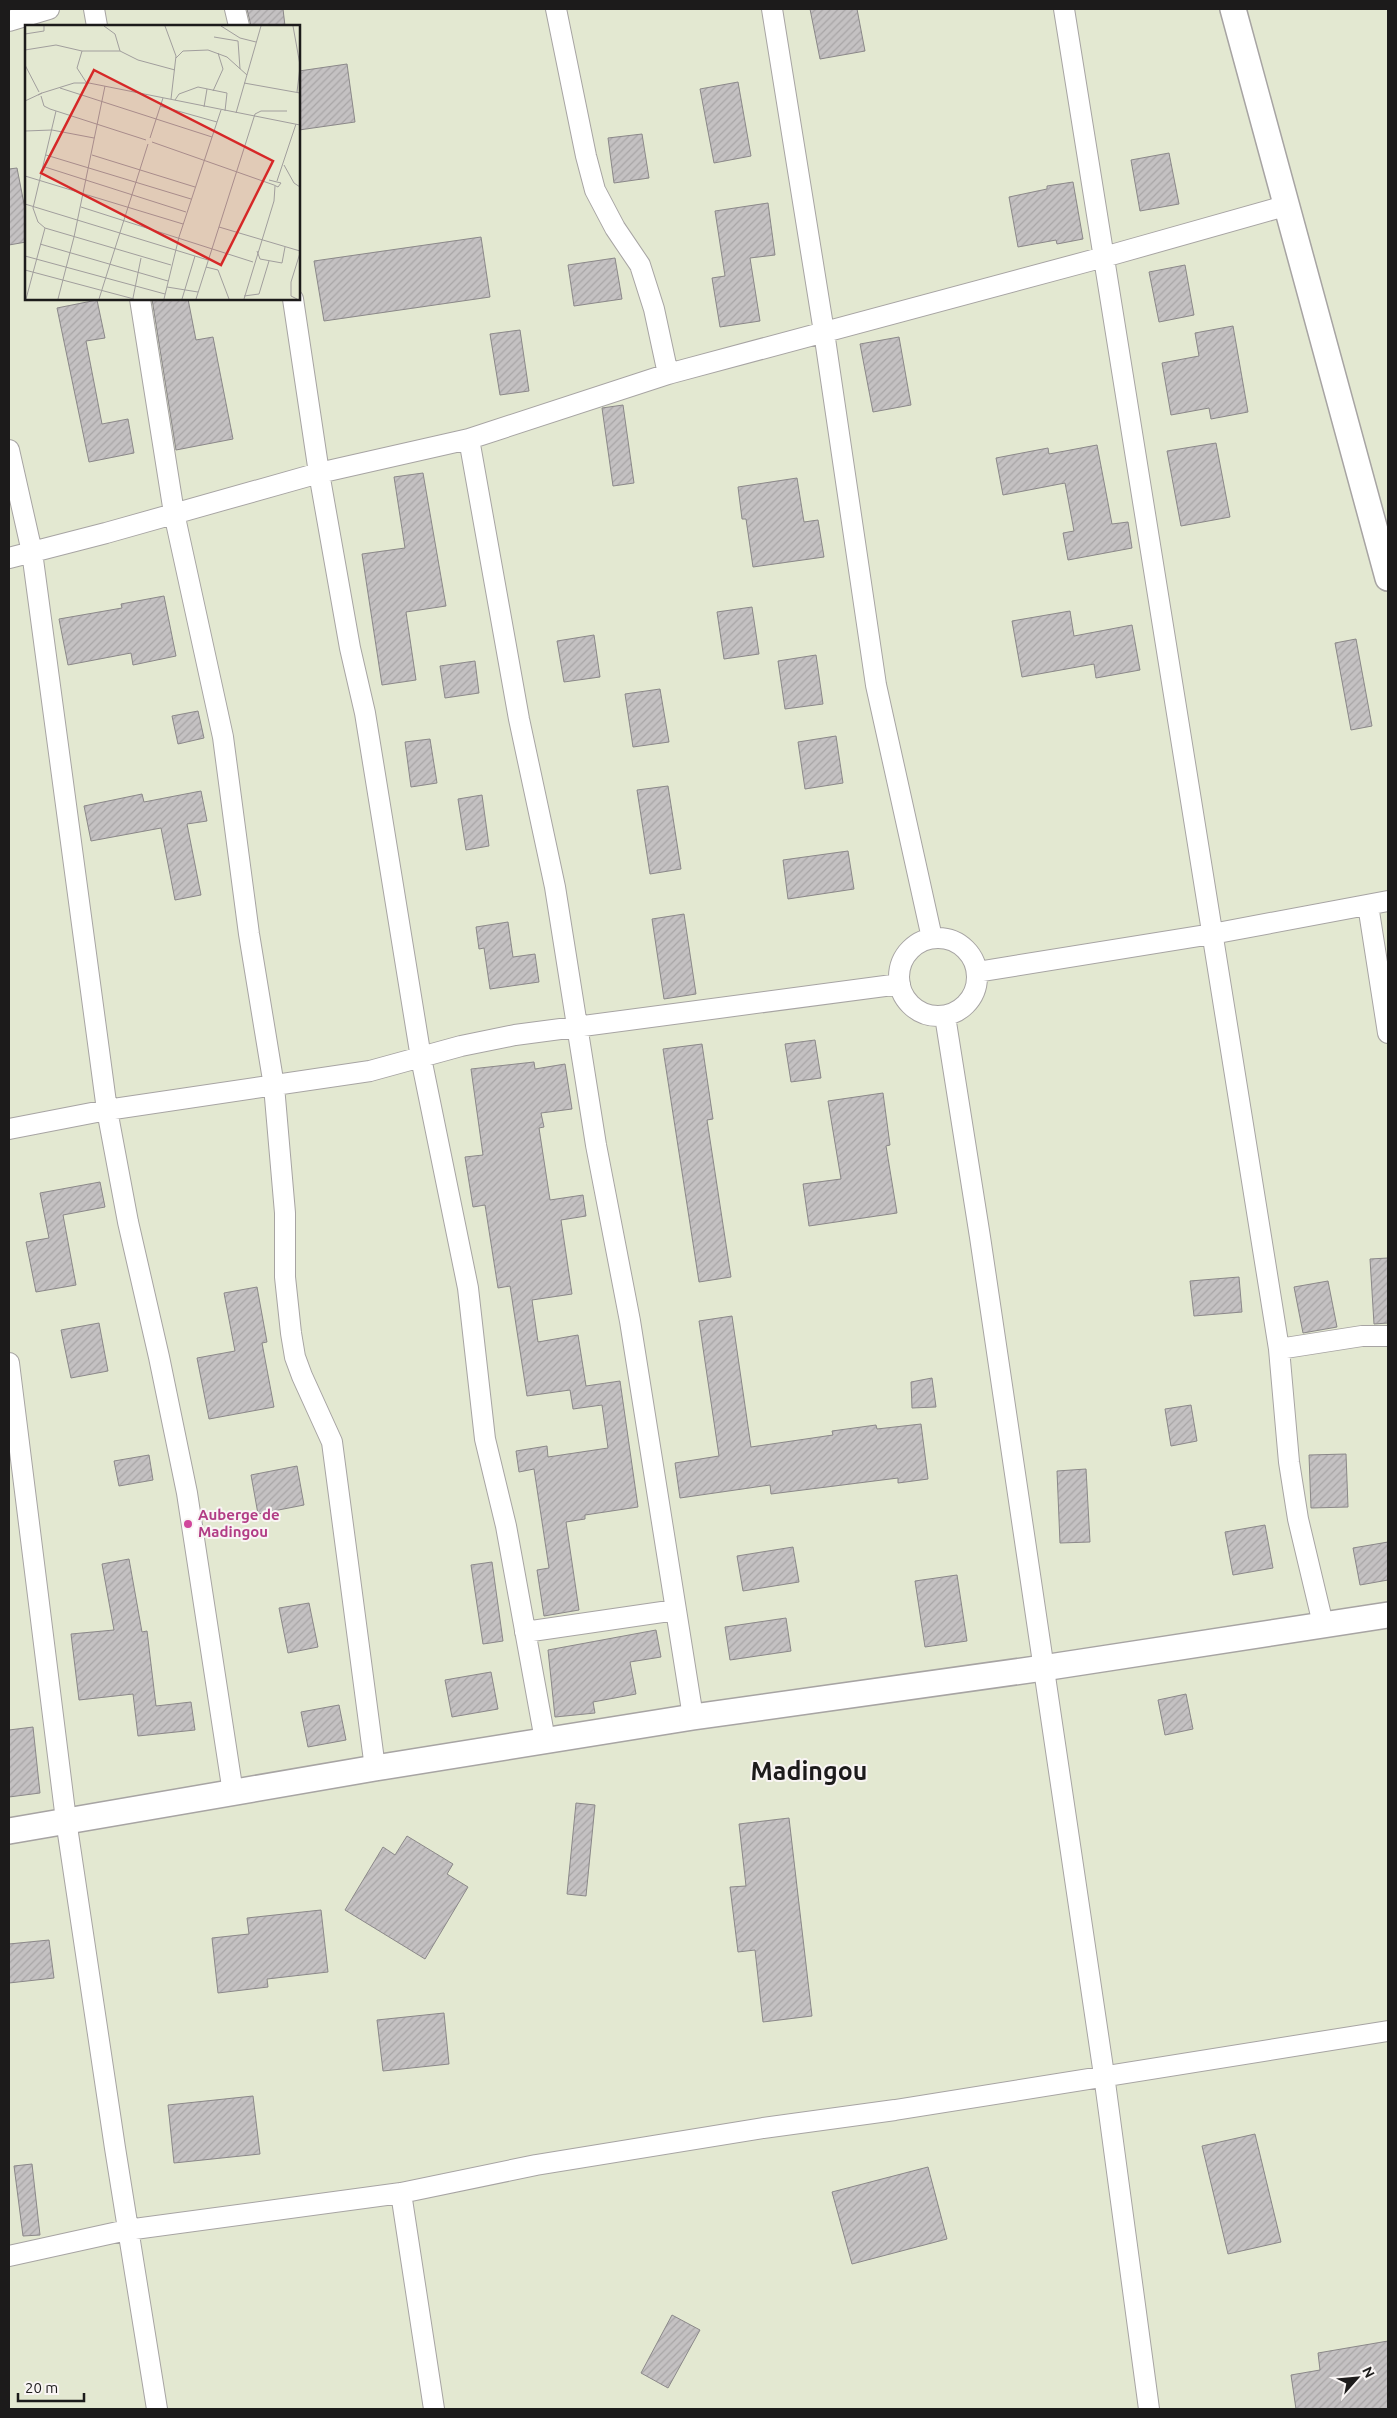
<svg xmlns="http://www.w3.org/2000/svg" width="1397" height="2418" font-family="Ubuntu,sans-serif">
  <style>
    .grass { fill: #e3e8d1; fill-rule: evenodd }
    .building { fill: url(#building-hatch); stroke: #8b8889 }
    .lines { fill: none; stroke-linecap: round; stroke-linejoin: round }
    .minor-casing { stroke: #a7a4a3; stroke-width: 22 }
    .tertiary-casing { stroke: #a7a4a3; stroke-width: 28 }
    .minor { stroke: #fff; stroke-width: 20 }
    .tertiary { stroke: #fff; stroke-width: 25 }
    .hotel-dot { fill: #d1479c; stroke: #f9f5f4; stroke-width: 2 }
    .labels { text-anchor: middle; stroke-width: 4; stroke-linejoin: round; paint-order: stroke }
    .hotel-label { font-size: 15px; font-weight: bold; fill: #b23c85; stroke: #f9f5f4; text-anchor: start }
    .town-label { font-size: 25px; font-weight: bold; fill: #1c1b1b; stroke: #f9f5f4 }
    .inset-road { fill: none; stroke: #a19e9d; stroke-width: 1 }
    .view { fill: #d62828; fill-opacity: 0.15; stroke: #d62828; stroke-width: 2.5 }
    .inset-edge { fill: none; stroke: #1c1b1b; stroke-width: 2.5 }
  </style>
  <defs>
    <pattern id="building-hatch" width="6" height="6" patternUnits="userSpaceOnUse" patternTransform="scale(1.25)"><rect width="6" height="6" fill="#c4c1c2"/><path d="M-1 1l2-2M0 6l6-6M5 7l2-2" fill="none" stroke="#a8a5a6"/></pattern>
  </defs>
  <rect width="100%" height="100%" fill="#f9f5f4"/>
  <path class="grass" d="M9 9H1388V2409H9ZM26 26H299V299H26Z"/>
  <path class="building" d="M247 9H283L285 26H251Z
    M810 9H857L865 51 820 59Z
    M347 64 355 122 299 130V71Z
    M738 82 751 156 714 163 700 89Z
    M642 134 649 178 614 183 608 138Z
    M1169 153 1179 204 1140 211 1131 160Z
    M17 168 26 214V242L9 245V169Z
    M1073 182 1083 239 1057 244 1056 240 1018 247 1009 197 1047 189V186Z
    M768 203 775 255 750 258 760 321 720 327 712 278 725 276 715 211Z
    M481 237 490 297 324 321 314 261Z
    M615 258 622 299 574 306 568 265Z
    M1185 265 1194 315 1159 322 1149 272Z
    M152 299H188L196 340 213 337 233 439 176 450Z
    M97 300 105 338 86 341 102 424 128 419 134 453 89 462 57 308Z
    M1233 326 1248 412 1211 419 1209 408 1171 415 1162 363 1199 356 1195 333Z
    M520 330 529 391 500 395 490 334Z
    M899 337 911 405 873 412 860 344Z
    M623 405 634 483 613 486 602 408Z
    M1216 443 1230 517 1181 526 1167 451Z
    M1097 445 1112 524 1128 522 1132 548 1068 560 1063 533 1074 531 1065 483 1003 495 996 458 1048 448 1049 454Z
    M423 473 446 606 406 612 416 680 382 685 362 554 405 548 394 477Z
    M797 478 804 522 818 520 824 557 753 567 746 519H742L738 487Z
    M164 596 176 656 133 665 131 653 68 665 59 619 122 608 121 604Z
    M752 607 759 654 724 659 717 612Z
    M1070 611 1074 636 1132 625 1140 670 1096 678 1094 664 1022 677 1012 621Z
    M594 635 600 677 564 682 557 641Z
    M1356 639 1372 726 1351 730 1335 643Z
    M816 655 823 704 785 709 778 661Z
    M475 661 479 693 445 698 440 666Z
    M660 689 669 742 633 747 625 694Z
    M198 711 204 738 178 744 172 716Z
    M836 736 843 783 805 789 798 742Z
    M430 739 437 783 411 787 405 742Z
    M668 786 681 869 650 874 637 790Z
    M201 791 207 821 187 824 201 895 175 900 161 828 91 841 84 806 142 794 144 802Z
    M482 795 489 846 466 850 458 799Z
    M848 851 854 889 788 899 783 860Z
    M684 914 696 994 664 999 652 919Z
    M508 922 513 957 535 954 539 982 490 989 484 948 479 949 476 927Z
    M815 1040 821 1078 791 1082 785 1044Z
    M702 1044 713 1119 707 1120 731 1277 699 1282 663 1049Z
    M534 1062 535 1069 565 1064 572 1109 541 1113 544 1127 539 1128 550 1200 583 1195 586 1216 561 1220 572 1294 532 1300 538 1342 578 1335 586 1386 620 1381 638 1507 585 1515V1519L566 1522 579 1610 544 1616 537 1570 549 1568 534 1469 519 1472 516 1451 547 1446 548 1457 608 1448 602 1405 573 1409 570 1390 527 1396 510 1286 498 1288 485 1205 473 1207 465 1157 483 1155 471 1069Z
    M883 1093 890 1145 886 1146 897 1213 809 1226 803 1184 841 1179 828 1101Z
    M100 1182 105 1207 63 1215 76 1285 36 1292 26 1242 49 1238 40 1193Z
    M1388 1258V1323L1374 1324 1370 1259Z
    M1239 1277 1242 1312 1194 1316 1190 1281Z
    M1328 1281 1337 1327 1303 1333 1294 1287Z
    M257 1287 267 1342 262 1343 274 1407 209 1419 197 1358 235 1351 224 1293Z
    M732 1316 751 1447 833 1435 832 1431 876 1425 877 1429 921 1424 928 1479 898 1483V1478L771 1494 770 1485 680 1498 675 1463 719 1456 699 1321Z
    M99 1323 108 1371 71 1378 61 1330Z
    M932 1378 936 1407 912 1408 911 1382Z
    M1191 1405 1197 1441 1171 1446 1165 1409Z
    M1346 1454 1348 1507 1311 1508 1309 1455Z
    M149 1455 153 1480 119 1486 114 1461Z
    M297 1466 304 1505 258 1514 251 1475Z
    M1086 1469 1090 1542 1060 1543 1057 1471Z
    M1265 1525 1273 1568 1233 1575 1225 1532Z
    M1388 1542V1580L1360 1585 1353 1548Z
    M793 1547 799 1582 743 1591 737 1556Z
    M129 1559 142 1632 147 1631 156 1706 191 1702 195 1730 138 1736 133 1694 79 1700 71 1634 114 1630 102 1564Z
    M492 1562 503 1641 483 1644 471 1565Z
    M957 1575 967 1641 925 1647 915 1581Z
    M309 1603 318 1647 288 1653 279 1608Z
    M786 1618 791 1651 730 1660 725 1627Z
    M656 1630 661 1657 630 1662 636 1694 593 1702 595 1713 555 1717 548 1650Z
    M491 1672 498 1709 452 1717 445 1680Z
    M1186 1694 1193 1729 1165 1735 1158 1700Z
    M339 1705 346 1740 308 1747 301 1712Z
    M33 1727 40 1793 9 1797V1730Z
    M576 1803 595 1805 586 1896 567 1894Z
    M789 1818 812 2016 763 2022 755 1950 738 1952 730 1887 746 1886 739 1824Z
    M407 1836 453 1864 447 1874 468 1887 425 1959 345 1910 383 1847 395 1855Z
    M321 1910 328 1972 267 1979 268 1987 218 1993 212 1938 249 1934 247 1918Z
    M49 1940 54 1978 9 1983V1944Z
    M444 2013 449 2064 383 2071 377 2020Z
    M253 2096 260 2154 174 2163 168 2105Z
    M1255 2134 1281 2242 1228 2254 1202 2146Z
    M32 2164 40 2235 23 2236 14 2166Z
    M928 2167 947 2239 852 2264 832 2192Z
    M672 2315 700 2330 668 2388 641 2373Z
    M1388 2341V2409H1296L1291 2375 1320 2370 1318 2353Z"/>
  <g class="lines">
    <defs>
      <path id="minor" d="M94 9 97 26
        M235 9 239 26
        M556 9 586 156 595 190 615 228 640 265 654 309 668 374
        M772 9 824 332 876 685 932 938
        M1064 9 1279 1349 1289 1462 1298 1519 1323 1624
        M9 21 49 9
        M140 299 174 513 223 737 249 934 274 1086 285 1213V1277L291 1333 295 1357 302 1376 332 1442 375 1768
        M293 299 319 473 350 648 365 713 421 1058 468 1288 485 1439 506 1526 545 1740
        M469 439 519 719 555 887 596 1145 630 1321 693 1717
        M9 450 32 552 107 1110 128 1222 159 1357 187 1493 233 1793
        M9 558 106 533 319 473 469 439 668 374 1104 257 1285 206
        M1368 905 1388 1033
        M899 977a39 39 0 1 1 78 0a39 39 0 1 1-78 0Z
        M977 972 1212 934 1388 901
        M945 1016 980 1237 1104 2075 1149 2409
        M9 1129 107 1110 370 1071 461 1046 515 1035 900 984
        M1279 1349 1362 1336H1388
        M9 1363 66 1820 115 2148 157 2409
        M525 1632 676 1610
        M401 2193 434 2409
        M9 2256 127 2230 401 2193 536 2165 763 2128 895 2110 1388 2031"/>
      <path id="tertiary" d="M1233 9 1388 578
        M9 1831 375 1768 693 1717 1043 1668 1388 1615"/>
    </defs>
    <use href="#minor" class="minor-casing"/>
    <use href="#tertiary" class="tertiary-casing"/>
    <use href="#minor" class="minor"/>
    <use href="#tertiary" class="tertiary"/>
  </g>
  <circle class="hotel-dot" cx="188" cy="1524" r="5"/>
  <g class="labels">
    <g class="hotel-label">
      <text x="198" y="1520">Auberge de<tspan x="198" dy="17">Madingou</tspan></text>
    </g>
    <g class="town-label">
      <text x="809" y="1780">Madingou</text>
    </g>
  </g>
  <g transform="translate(25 25)">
    <rect width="275" height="275" fill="#f9f5f4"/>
    <path d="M0 1H275V274H0Z" fill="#e3e8d1"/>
    <path class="inset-road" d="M79 1 90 9 95 26M140 1 151 31 146 74M196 1 215 13 231 17M268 1 275 40M0 9 19 6V1M189 12 213 16 215 44M0 25 31 20 57 26H95L113 35 150 45M57 26 52 43 61 57M151 33 158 26 183 25 202 32 222 50M0 40 14 67M219 58 275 68M35 63 187 112M188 66 198 44 193 28M272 67 275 42M17 68 49 58H64L275 100M16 71 19 81 25 84 121 115M150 75 154 69 173 62 202 68 200 86M0 76 17 68 13 70M135 81 192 97M179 82 182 64M211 88 236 1M0 106 27 105 69 113M125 113 138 73M127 117 249 160M21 130 166 174M67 130 170 162M259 140 269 158 275 162M20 142 161 187M0 151 158 199M244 155 256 158 253 162 249 160M252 156 271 99M0 179 183 235M56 182 228 237M194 202 275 226M20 203 146 240M15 219 143 256M232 226 235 234 257 238 260 222M0 231 140 269M181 242 193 245 204 274M0 245 109 274M142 262 173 267M219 271 234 269 244 236M108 273 116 233M1 274 20 203 13 197 8 183 31 86M33 274 49 212 80 61M74 274 123 119M139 274 154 212 196 85M157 274 170 231M171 274 230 89 236 86H262M219 274 249 176 250 161M272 274 266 271V257L275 228"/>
    <path class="view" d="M69 45 248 136 196 240 16 148Z"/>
    <rect width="275" height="275" class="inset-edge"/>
  </g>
  <rect width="1397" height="2418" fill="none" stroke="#1c1b1b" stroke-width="20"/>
  <g transform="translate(1357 2378) rotate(63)" stroke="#f9f5f4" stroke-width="4" paint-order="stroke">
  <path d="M0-4L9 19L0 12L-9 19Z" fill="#1c1b1b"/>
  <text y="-8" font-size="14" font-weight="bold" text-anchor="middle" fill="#1c1b1b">N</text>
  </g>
  <path d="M18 2393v8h66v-8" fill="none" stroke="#1c1b1b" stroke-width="2.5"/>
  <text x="25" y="2393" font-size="15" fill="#1c1b1b" stroke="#f9f5f4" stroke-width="4" paint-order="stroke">20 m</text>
</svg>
